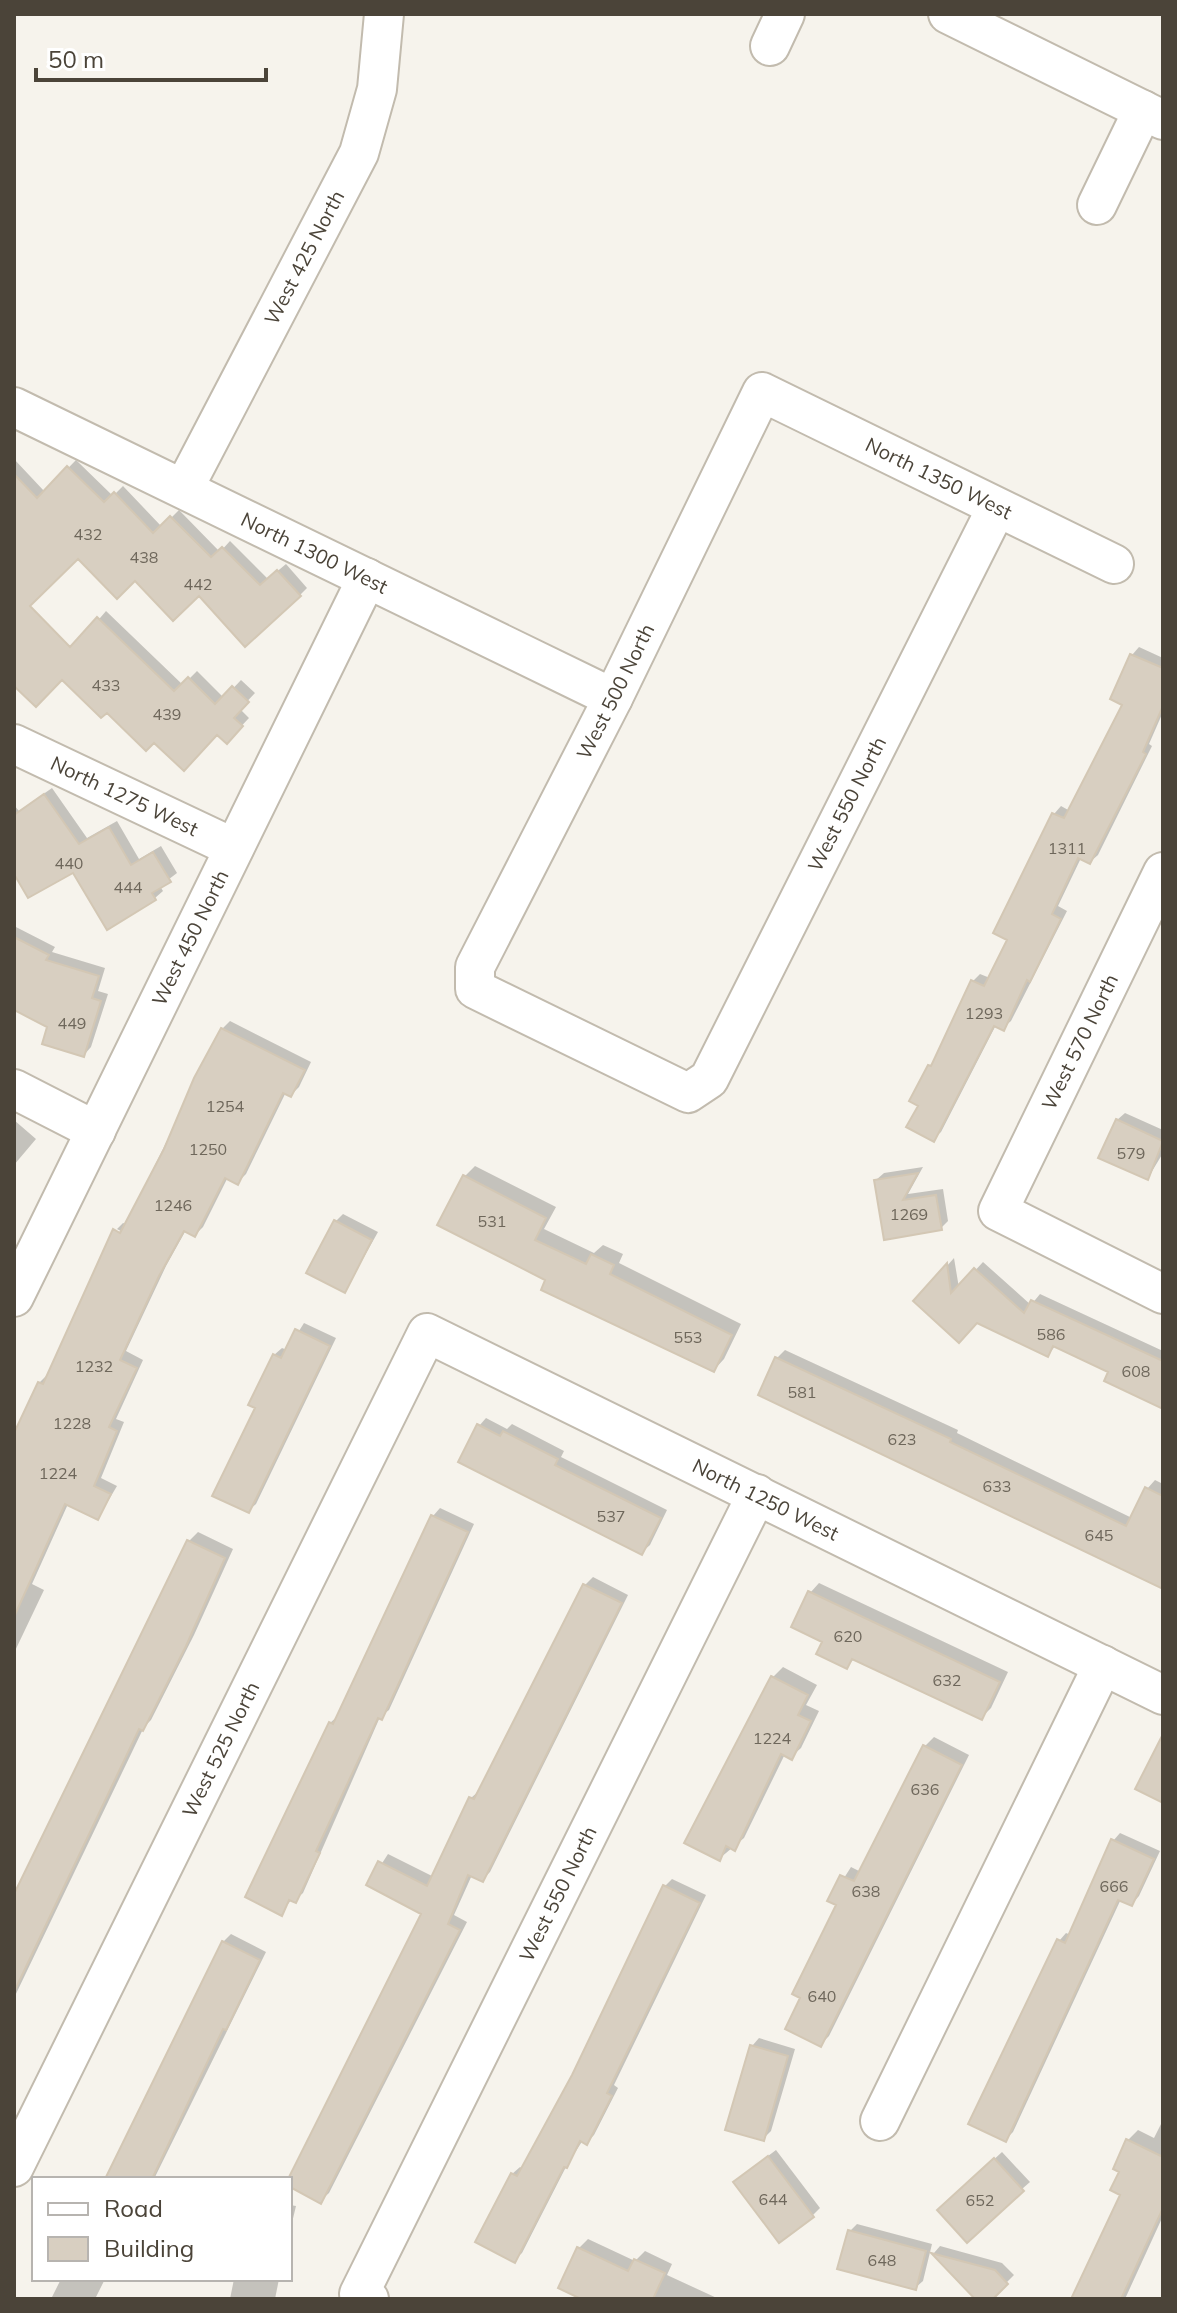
<svg xmlns="http://www.w3.org/2000/svg" width="1177" height="2313" font-family="Mulish,sans-serif">
  <style>
    .shadow { fill: #0003 }
    .building { fill: #d8cfc1; stroke: #d3c7b4; stroke-width: 2 }
    .lines { fill: none; stroke-linecap: round; stroke-linejoin: round }
    .minor-casing { stroke: #c2bbae; stroke-width: 42 }
    .minor { stroke: #fff; stroke-width: 38 }
    .labels { text-anchor: middle; stroke-width: 8; stroke-linejoin: round; paint-order: stroke }
    .number-label { font-size: 16px; fill: #6e675b }
    .street-label { font-size: 20px; fill: #4b4439; stroke: #fff }
  </style>
  <rect width="100%" height="100%" fill="#f6f3ec"/>
  <path class="shadow" d="M14 459 45 492 76 460 113 496 123 486 162 527 179 510 220 552 230 541 268 579 286 564 307 588 300 595 199 593 135 578 78 556 14 570Z
    M106 611 183 685 197 671 224 698 241 680 255 693 240 709 249 718 234 734 217 733 154 740 62 677 14 683V613L65 659Z
    M1139 647 1163 658V712L1149 744 1152 746 1098 855 1090 862 1081 858 1058 906 1067 911 1011 1021 1003 1028 996 1025 941 1132 933 1139 920 1105 930 1066 937 1058 973 981 980 974 990 978 1010 939 1054 814 1061 806 1070 811 1125 704 1112 698 1132 655Z
    M52 788 87 838 117 821 139 859 161 846 177 873 160 886 163 891 155 898 108 927 74 870H14V805L19 811Z
    M14 926 55 947 52 952 105 968 98 991 108 994 91 1047 84 1055 50 1026 14 1007Z
    M230 1021 311 1062 299 1087 291 1095 286 1092 246 1174 238 1182 228 1177 203 1227 195 1235 186 1230 166 1266 126 1351 143 1360 116 1419 124 1422 101 1478 117 1486 98 1518 68 1504 32 1584 44 1590 14 1653V1432L39 1383 47 1375 115 1231 130 1236 117 1229 123 1223 126 1224 222 1029Z
    M1125 1113 1163 1130V1153L1148 1178 1117 1120Z
    M14 1120 36 1139 14 1165Z
    M475 1166 556 1207 544 1229 594 1253 603 1245 623 1254 619 1263 741 1324 724 1359 714 1370 548 1279 465 1176Z
    M923 1167 908 1194 943 1189 948 1221 941 1228 876 1180 884 1173Z
    M343 1214 378 1232 345 1291 335 1222Z
    M954 1258 959 1288 983 1262 1031 1305 1040 1294 1163 1351V1405L1110 1371 1056 1345 1048 1355 977 1321 916 1301Z
    M304 1323 336 1338 256 1504 248 1511 257 1407 274 1355 282 1348 287 1350Z
    M785 1350 958 1430 957 1433 1132 1518 1147 1489 1155 1480 1163 1484V1587L777 1358Z
    M486 1418 507 1429 512 1424 564 1451 561 1457 667 1510 650 1545 642 1552 479 1426Z
    M440 1508 474 1524 389 1710 380 1717 303 1893 295 1900 292 1899 281 1913 330 1723 339 1715 433 1516Z
    M198 1532 233 1549 194 1635 151 1720 144 1727 14 1998V1899L189 1541Z
    M593 1577 628 1595 490 1872 482 1880 472 1875 454 1915 467 1922 329 2193 320 2201 424 1914 368 1885 388 1854 434 1877 471 1798 480 1790 585 1585Z
    M819 1583 1008 1672 991 1708 981 1718 855 1658 847 1666 824 1641 810 1593Z
    M783 1667 817 1685 806 1705 819 1711 801 1748 791 1757 785 1754 744 1838 720 1858 773 1677Z
    M934 1737 969 1755 829 2036 820 2045 803 1998 839 1904 830 1900 851 1867 861 1872 925 1746Z
    M1120 1833 1160 1851 1139 1896 1132 1904 1121 1899 1013 2132 1005 2140 1059 1941 1066 1933 1071 1935 1113 1841Z
    M672 1879 706 1895 614 2085 618 2088 594 2135 587 2142 583 2140 567 2165 522 2253 514 2260 512 2174 520 2167 523 2169 573 2076 665 1886Z
    M231 1934 266 1952 154 2179H109L223 1942Z
    M759 2038 795 2049 771 2131 763 2139 752 2046Z
    M1163 2120V2216L1125 2299H1082L1123 2194 1122 2171 1115 2168 1128 2140 1138 2130 1154 2138Z
    M776 2150 820 2208 812 2216 743 2175Z
    M1002 2152 1030 2182 1022 2189 947 2203Z
    M290 2205 296 2206 290 2231Z
    M857 2224 932 2244 923 2281 915 2288 850 2231Z
    M588 2239 635 2261 645 2251 672 2264 667 2275 719 2299H587L579 2248Z
    M940 2246 1002 2263 1014 2275 990 2299H978L934 2253Z
    M61 2279H105L95 2299H51Z
    M234 2279H279L275 2299H230Z"/>
  <path class="building" d="M67 466 104 502 114 492 153 533 170 516 211 557 222 547 260 585 277 570 301 596 245 647 199 596 173 621 135 581 117 599 78 559 30 606 70 647 97 617 174 691 188 677 215 704 232 686 249 702 234 718 243 726 227 744 217 735 184 771 154 743 146 751 107 713 101 718 62 680 36 707 14 686V474L37 498Z
    M1130 654 1163 668V706L1143 752 1146 754 1090 864 1078 858 1052 914 1061 919 1030 982 1027 980 1004 1031 994 1026 934 1142 906 1127 918 1106 909 1101 928 1065 931 1066 971 980 984 986 1007 940 993 933 1052 813 1064 818 1122 705 1110 699Z
    M44 794 79 844 109 827 131 865 153 852 171 882 152 893 156 900 107 930 73 873 28 898 14 874V815Z
    M14 937 49 955 46 960 99 976 92 998 101 1001 84 1057 42 1044 47 1027 14 1010Z
    M221 1028 305 1070 291 1097 283 1093 238 1185 225 1178 195 1237 184 1231 159 1276 120 1360 137 1368 109 1427 117 1431 94 1486 111 1494 98 1520 65 1504 14 1617V1433L38 1382 43 1384 113 1229 120 1233 164 1149 194 1078Z
    M1116 1119 1163 1141 1148 1180 1098 1158Z
    M918 1173 903 1200 936 1195 942 1230 884 1240 874 1180Z
    M463 1175 546 1218 535 1240 586 1264 591 1254 614 1265 610 1274 732 1335 714 1372 541 1290 545 1280 437 1225Z
    M334 1220 372 1240 345 1293 306 1273Z
    M947 1263 951 1293 974 1268 1024 1313 1031 1300 1163 1361V1409L1104 1381 1108 1372 1053 1346 1048 1357 977 1323 959 1343 913 1301Z
    M295 1329 330 1346 249 1513 212 1496 255 1408 248 1405 273 1354 281 1358Z
    M775 1357 951 1439 950 1442 1126 1526 1145 1487 1163 1496V1589L758 1395Z
    M477 1424 500 1436 503 1431 558 1459 555 1465 661 1518 642 1555 458 1462Z
    M431 1515 468 1532 382 1720 378 1718 316 1851 320 1853 296 1903 289 1900 282 1916 245 1897 329 1722 333 1724Z
    M187 1540 225 1558 186 1646 143 1731 139 1729 14 1992V1894Z
    M583 1584 622 1603 483 1882 468 1875 448 1924 460 1930 321 2204 290 2187 288 2179 421 1914 366 1885 378 1861 427 1886 469 1797 474 1799Z
    M808 1591 1000 1682 982 1720 852 1659 847 1669 816 1654 822 1642 791 1627Z
    M771 1676 808 1695 798 1715 811 1721 792 1760 781 1754 735 1851 726 1846 720 1861 684 1843Z
    M1163 1734V1803L1135 1789Z
    M923 1745 962 1765 821 2047 785 2029 800 1998 792 1994 836 1905 827 1901 840 1875 854 1881Z
    M1111 1839 1154 1859 1132 1906 1118 1900 1006 2142 968 2124 1057 1939 1065 1943Z
    M663 1885 700 1903 607 2093 612 2096 587 2145 580 2141 567 2168 564 2167 515 2263 475 2242 511 2173 517 2176 572 2075Z
    M222 1941 260 1960 226 2030 223 2029 152 2179H105Z
    M750 2045 788 2056 764 2141 725 2130Z
    M1126 2139 1163 2157V2208L1121 2299H1071L1120 2195 1110 2190 1119 2172 1113 2169Z
    M768 2156 814 2217 779 2243 733 2182Z
    M994 2158 1024 2191 967 2243 937 2210Z
    M848 2230 926 2251 916 2290 837 2269Z
    M577 2247 628 2271 634 2259 665 2273 653 2299H581L558 2288Z
    M931 2253 995 2270 1008 2284 993 2299H975Z"/>
  <g class="lines">
    <defs>
      <g id="minor">
        <path d="M948 14 1163 120"/>
        <path d="M770 46 785 14"/>
        <path d="M1097 205 1143 110"/>
        <path id="s1" d="M14 407 613 698"/>
        <path id="s2" d="M184 488 359 153 377 89 384 14"/>
        <path id="s3" d="M997 507 709 1079 688 1093 475 989V967L613 698 762 392 1114 564"/>
        <path id="s4" d="M14 744 234 848"/>
        <path d="M1163 872 998 1211 1163 1294"/>
        <path d="M14 1089 96 1131"/>
        <path id="s5" d="M14 1297 367 578"/>
        <path d="M880 2121 1103 1665"/>
        <path id="s6" d="M14 2167 427 1333 1163 1695"/>
        <path id="s7" d="M369 2299 359 2294 757 1494"/>
      </g>
    </defs>
    <use href="#minor" class="minor-casing"/>
    <use href="#minor" class="minor"/>
  </g>
  <g class="labels">
    <g class="number-label">
      <text x="88" y="540">432</text>
      <text x="144" y="563">438</text>
      <text x="198" y="590">442</text>
      <text x="106" y="691">433</text>
      <text x="167" y="720">439</text>
      <text x="1067" y="854">1311</text>
      <text x="69" y="869">440</text>
      <text x="128" y="893">444</text>
      <text x="984" y="1019">1293</text>
      <text x="72" y="1029">449</text>
      <text x="225" y="1112">1254</text>
      <text x="208" y="1155">1250</text>
      <text x="1131" y="1159">579</text>
      <text x="173" y="1211">1246</text>
      <text x="909" y="1220">1269</text>
      <text x="492" y="1227">531</text>
      <text x="1051" y="1340">586</text>
      <text x="688" y="1343">553</text>
      <text x="94" y="1372">1232</text>
      <text x="1136" y="1377">608</text>
      <text x="802" y="1398">581</text>
      <text x="72" y="1429">1228</text>
      <text x="902" y="1445">623</text>
      <text x="58" y="1479">1224</text>
      <text x="997" y="1492">633</text>
      <text x="611" y="1522">537</text>
      <text x="1099" y="1541">645</text>
      <text x="848" y="1642">620</text>
      <text x="947" y="1686">632</text>
      <text x="772" y="1744">1224</text>
      <text x="925" y="1795">636</text>
      <text x="1114" y="1892">666</text>
      <text x="866" y="1897">638</text>
      <text x="822" y="2002">640</text>
      <text x="773" y="2205">644</text>
      <text x="980" y="2206">652</text>
      <text x="882" y="2266">648</text>
    </g>
    <g class="street-label">
      <text dy="7" stroke="none"><textPath href="#s2" startOffset="260">West 425 North</textPath></text>
      <text dy="7" stroke="none"><textPath href="#s3" startOffset="1764">North 1350 West</textPath></text>
      <text dy="7" stroke="none"><textPath href="#s1" startOffset="334">North 1300 West</textPath></text>
      <text dy="7" stroke="none"><textPath href="#s3" startOffset="1234">West 500 North</textPath></text>
      <text dy="7" stroke="none"><textPath href="#s4" startOffset="122">North 1275 West</textPath></text>
      <text transform="translate(847 804) rotate(-63)" y="7">West 550 North</text>
      <text dy="7" stroke="none"><textPath href="#s5" startOffset="400">West 450 North</textPath></text>
      <text transform="translate(1080 1042) rotate(-64)" y="7">West 570 North</text>
      <text dy="7" stroke="none"><textPath href="#s6" startOffset="1308">North 1250 West</textPath></text>
      <text dy="7" stroke="none"><textPath href="#s6" startOffset="466">West 525 North</textPath></text>
      <text dy="7" stroke="none"><textPath href="#s7" startOffset="458">West 550 North</textPath></text>
    </g>
  </g>
  <rect width="1177" height="2313" fill="none" stroke="#4b4439" stroke-width="32"/>
  <rect x="32" y="2177" width="260" height="104" fill="#ffffff" stroke="#b7b4b0" stroke-width="2"/>
  <rect x="48" y="2203" width="40" height="12" fill="#ffffff" stroke="#b7b4b0" stroke-width="2"/>
  <text x="104" y="2217" font-size="24" fill="#4b4439">Road</text>
  <rect x="48" y="2237" width="40" height="24" fill="#d8cfc1" stroke="#b7b4b0" stroke-width="2"/>
  <text x="104" y="2257" font-size="24" fill="#4b4439">Building</text>
  <path d="M36 68v12h230v-12" fill="none" stroke="#4b4439" stroke-width="4"/>
  <text x="48" y="68" font-size="24" fill="#4b4439" stroke="#ffffff" stroke-width="6" paint-order="stroke">50 m</text>
</svg>
